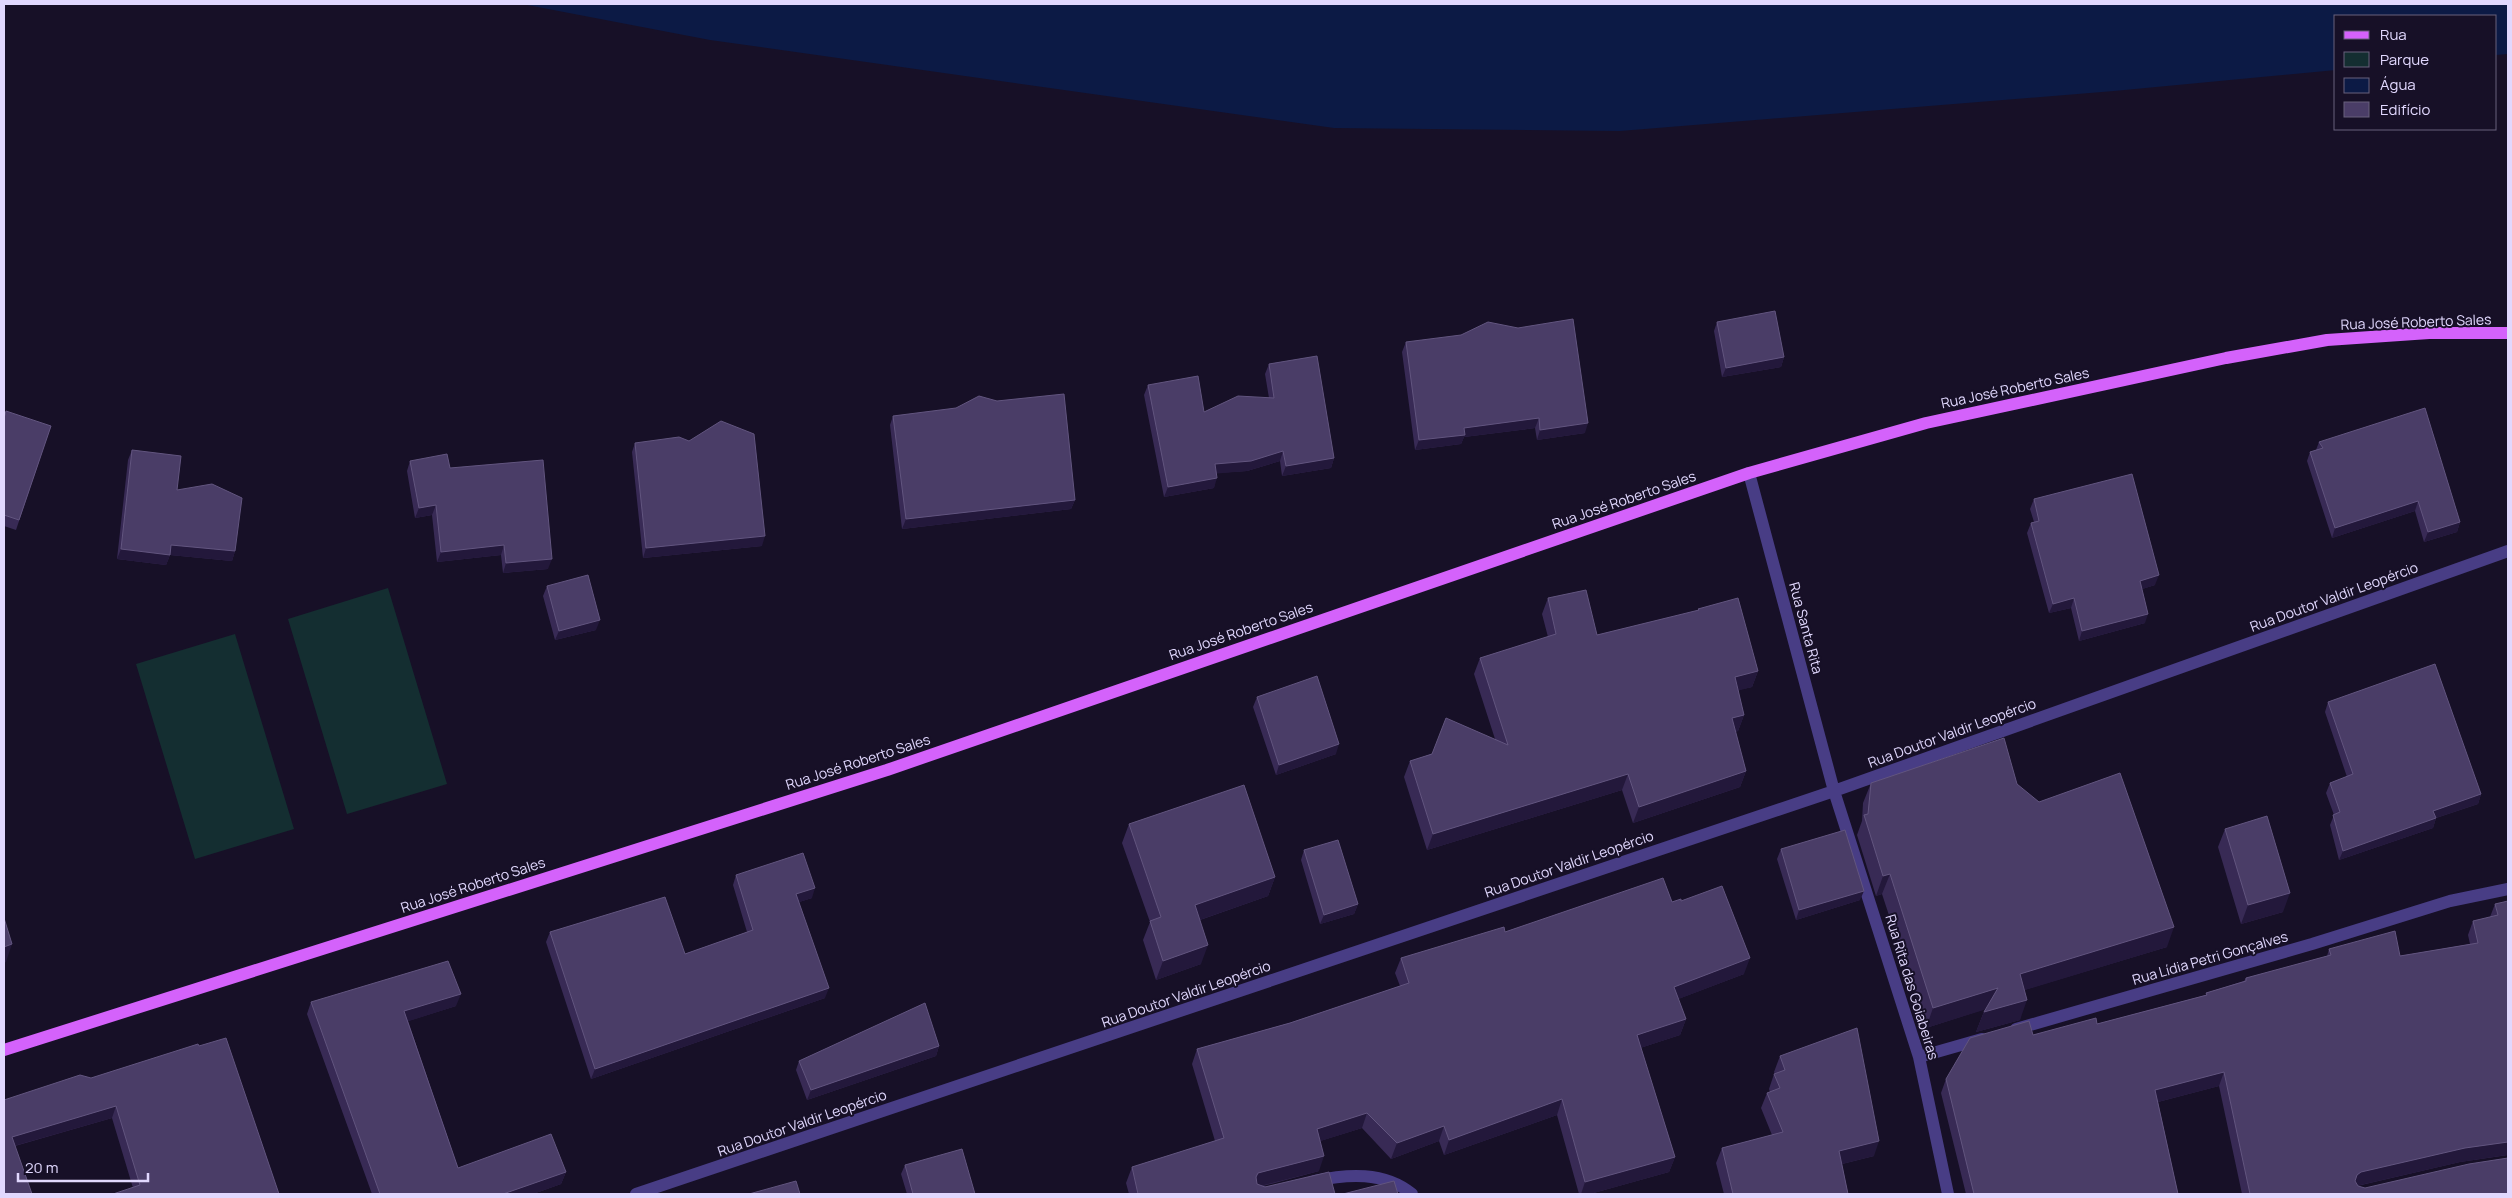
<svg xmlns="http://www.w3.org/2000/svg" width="2512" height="1198" font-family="Manrope,sans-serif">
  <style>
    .green { fill: #142e31 }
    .water { fill: #0c1a45 }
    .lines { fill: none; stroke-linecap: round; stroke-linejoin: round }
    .minor { stroke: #483d85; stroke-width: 12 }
    .major { stroke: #d462fb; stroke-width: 12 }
    .wall { fill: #382a55 }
    .shaded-wall { fill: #23183b }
    .building { fill: #4a3d67; stroke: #62557f }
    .labels { text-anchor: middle; stroke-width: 4; stroke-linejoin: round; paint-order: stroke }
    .street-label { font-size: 14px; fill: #e1d8fe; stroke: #171027 }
  </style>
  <rect width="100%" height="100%" fill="#171027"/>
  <path class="green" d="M388 588 447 784 347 814 288 619Z
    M235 634 294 829 195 859 136 664Z"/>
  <path class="water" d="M522 4H2508V54L2496 55V16H2336V70L2114 91 1620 131 1334 128 710 40Z"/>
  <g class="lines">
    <path class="minor" d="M1749 473 1834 791 1919 1057 1948 1194
      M2016 1029 2312 944 2450 901 2508 889
      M1919 1057 1982 1039
      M1314 1181C1347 1174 1384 1171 1412 1194
      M636 1194 1834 791 2508 551"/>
    <path class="major" d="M4 1050 887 770 1749 473 1926 423 2226 358 2327 340 2429 333H2508"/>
  </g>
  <path class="wall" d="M1717 322 1784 357 1781 367 1722 377 1714 331Z
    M1406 342 1585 433 1537 440 1535 428 1464 437 1461 444 1415 450 1402 352Z
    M1269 364 1334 458 1331 468 1282 476 1280 461 1247 471 1216 473 1214 488 1164 497 1144 395 1148 385 1204 412 1269 398 1265 374Z
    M893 416 1075 500 1071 509 902 529 890 425Z
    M4 418 51 426 16 530 4 526Z
    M2319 442 2460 522 2457 532 2424 542 2415 511 2332 538 2307 461 2310 452 2316 450Z
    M635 443 762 546 643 558 632 452Z
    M132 450 177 490 235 551 232 561 170 555 166 565 117 559 128 460Z
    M410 461 450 468 548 569 503 573 501 555 437 562 432 515 415 518 407 471Z
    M2034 499 2155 585 2142 589 2145 623 2079 641 2071 608 2049 613 2027 533 2031 523 2034 522 2030 509Z
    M547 586 596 630 555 640 543 596Z
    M1548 598 1597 635 1698 611V609L1758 671 1752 687 1738 690 1744 715 1738 731 1735 732 1746 771 1740 787 1633 823 1622 790 1427 850 1404 777 1410 761 1432 754 1495 739 1474 674 1480 658 1548 637 1542 614Z
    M1257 697 1336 754 1276 775 1253 707Z
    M2328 702 2481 794 2478 804 2436 818 2433 828 2339 860 2330 825 2334 815 2326 793 2330 783 2347 777 2325 712Z
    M1871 783 2017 784 2167 947 2024 990 2020 1020 1976 1032 1985 1009 1926 1028 1882 894 1876 896 1857 835 1862 821 1863 803Z
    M1129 824 1275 877 1268 896 1200 920 1201 964 1156 980 1143 940 1150 922 1122 843Z
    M2225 829 2283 912 2241 924 2218 847Z
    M1781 849 1860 900 1796 920 1777 859Z
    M1304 850 1358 904 1354 914 1320 924 1301 860Z
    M736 875 812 898 799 902 825 998 591 1079 546 942 550 932 685 954 747 932 733 885Z
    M1681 901 1744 974 1678 999 1686 1019 1680 1035 1640 1048 1675 1157 1669 1172 1590 1194H1579L1557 1115 1444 1155 1439 1141 1391 1159 1362 1128 1320 1141 1319 1171 1263 1186 1335 1194H1129L1126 1183 1132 1167 1215 1141 1192 1064 1197 1049 1290 1023 1400 986 1395 973 1401 958 1505 932 1672 902Z
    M2508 901V1155L2460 1162 2357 1186 2365 1188 2508 1194H2242L2219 1086 2158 1102 2178 1194H1966L1941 1093 1946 1079 2033 1035 2097 1024 2206 995V993L2244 981 2246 978 2327 956 2329 949 2400 956 2470 944 2468 935 2473 921 2490 917 2495 904Z
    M311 1002 456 1006 408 1021 458 1168 566 1172 561 1184 533 1194H372L307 1014Z
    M199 1046 279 1194 133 1188 112 1118 15 1146 4 1194V1100L91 1078Z
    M939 1046 936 1056 807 1100 796 1070 799 1061Z
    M1780 1056 1874 1156 1842 1164 1848 1194H1724L1716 1163 1722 1148 1772 1135 1761 1108 1767 1093 1770 1092 1769 1089 1774 1074H1775L1774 1072Z
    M905 1165 975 1194H907L901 1174Z"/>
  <path class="shaded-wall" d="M1784 357 1781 367 1722 377 1726 368Z
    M1539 418 1535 428 1464 437 1461 444 1415 450 1419 440 1464 428Z
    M1588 423 1585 433 1537 440 1540 430Z
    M1283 451 1280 461 1247 471 1211 474 1215 464Z
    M1334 458 1331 468 1282 476 1286 466Z
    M1217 478 1214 488 1164 497 1168 487Z
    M1075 500 1071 509 902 529 906 519Z
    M2418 501 2415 511 2332 538 2335 528Z
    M436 505 432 515 415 518 419 508Z
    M2460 522 2457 532 2424 542 2428 532Z
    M765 536 762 546 643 558 646 548Z
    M171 545 235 551 232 561 170 555 166 565 117 559 121 549Z
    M504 545 501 555 437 562 441 552Z
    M552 559 548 569 503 573 506 563Z
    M2159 575 2155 585 2136 591 2140 581Z
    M2074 598 2071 608 2049 613 2053 604Z
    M2148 614 2145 623 2079 641 2082 631Z
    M600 620 596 630 555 640 559 631Z
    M1758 671 1752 687 1729 693 1735 677Z
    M1744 715 1738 731 1726 734 1732 718Z
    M1339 744 1336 754 1276 775 1279 765Z
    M1746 771 1740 787 1633 823 1639 807Z
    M1628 774 1622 790 1427 850 1433 834Z
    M2481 794 2478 804 2436 818 2433 828 2339 860 2343 851 2433 811Z
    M1890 874 1882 894 1876 896 1883 876Z
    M1275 877 1268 896 1188 924 1195 905Z
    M815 888 812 898 793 904 796 894Z
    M1864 891 1860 900 1796 920 1799 910Z
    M2290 893 2283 912 2241 924 2248 905Z
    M1358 904 1354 914 1320 924 1324 915Z
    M2174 927 2167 947 2012 994 2020 974Z
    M12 944 6 962 4 963V947Z
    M1208 945 1201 964 1156 980 1163 961Z
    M1750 958 1744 974 1668 1003 1674 987Z
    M829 988 825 998 591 1079 595 1069Z
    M1998 988 1990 1008 1926 1028 1933 1008Z
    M461 994 456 1006 400 1024 404 1011Z
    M2027 1000 2020 1020 1976 1032 1984 1012Z
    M1686 1019 1680 1035 1631 1051 1637 1035Z
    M939 1046 936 1056 807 1100 811 1090Z
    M2224 1072 2219 1086 2150 1104 2155 1090Z
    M1562 1099 1557 1115 1444 1155 1449 1140Z
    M116 1106 112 1118 7 1148 12 1137Z
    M1367 1113 1362 1128 1311 1144 1317 1129Z
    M1444 1126 1439 1141 1391 1159 1397 1143Z
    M1879 1141 1874 1156 1834 1166 1839 1151Z
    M2508 1142V1152L2507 1155 2460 1162 2356 1186 2352 1188 2357 1175 2361 1172 2465 1148Z
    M1324 1156 1319 1171 1252 1188 1258 1173Z
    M1675 1157 1669 1172 1590 1194H1581L1585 1182Z
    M566 1172 561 1184 533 1194H503Z"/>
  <path class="building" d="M1775 311 1784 357 1726 368 1717 322Z
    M1573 319 1588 423 1540 430 1539 418 1464 428 1465 435 1419 440 1406 342 1461 335 1488 322 1518 328Z
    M1317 356 1334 458 1286 466 1283 451 1251 461 1215 464 1217 478 1168 487 1148 385 1198 376 1204 412 1238 396 1274 398 1269 364Z
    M1064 394 1075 500 906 519 893 416 956 408 979 396 997 401Z
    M2425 408 2460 522 2428 532 2418 501 2335 528 2310 452 2323 448 2319 442Z
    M6 411 51 426 19 520 4 515V418Z
    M721 421 754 434 765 536 646 548 635 443 679 437 689 441Z
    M132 450 181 456 177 490 212 484 242 498 235 551 171 545 170 555 121 549Z
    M447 454 450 468 543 460 552 559 506 563 504 545 441 552 436 505 419 508 410 461Z
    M2132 474 2159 575 2140 581 2148 614 2082 631 2074 598 2053 604 2031 523 2039 521 2034 499Z
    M588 575 600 620 559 631 547 586Z
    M1586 590 1597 635 1699 610 1698 609 1738 598 1758 671 1735 677 1744 715 1732 718 1746 771 1639 807 1628 774 1433 834 1410 761 1432 754 1446 718 1508 745 1480 658 1556 634 1548 598Z
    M2435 664 2481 794 2433 811 2436 818 2343 851 2333 815 2340 812 2330 783 2353 774 2328 702Z
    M1317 676 1339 744 1279 765 1257 697Z
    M2004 738 2017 784 2039 802 2120 773 2174 927 2020 974 2027 1000 1984 1012 1998 988 1933 1008 1890 874 1883 876 1864 815 1868 814 1871 783Z
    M1244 785 1275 877 1195 905 1208 945 1163 961 1150 921 1161 917 1129 824Z
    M2267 816 2290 893 2248 905 2225 829Z
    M1845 830 1864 891 1799 910 1781 849Z
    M1338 840 1358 904 1324 915 1304 850Z
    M803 853 815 888 796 894 829 988 595 1069 550 932 665 897 685 954 753 930 736 875Z
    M1663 878 1672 902 1681 899V901L1722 886 1750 958 1674 987 1686 1019 1637 1035 1675 1157 1585 1182 1562 1099 1449 1140 1444 1126 1397 1143 1367 1113 1317 1129 1324 1156 1258 1173 1256 1177 1257 1184 1265 1187 1329 1172 1335 1194H1138L1132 1167 1224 1138 1197 1049 1290 1023 1409 983 1401 958 1504 927 1505 932Z
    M2508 901V1142L2465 1148 2361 1172 2357 1175 2355 1181 2358 1186 2365 1188 2469 1164 2508 1158V1194H2250L2224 1072 2155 1090 2178 1194H1974L1946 1079 1970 1038 2029 1021 2033 1035 2096 1018 2097 1024 2207 995 2206 993 2246 981V978L2331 955 2329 949 2395 931 2400 956 2478 943 2473 921 2498 915 2495 904Z
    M4 918 12 944 4 947Z
    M448 961 461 994 404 1011 458 1168 551 1134 566 1172 503 1194H380L311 1002Z
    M925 1003 939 1046 811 1090 799 1061Z
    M1857 1028 1879 1141 1839 1151 1848 1194H1733L1722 1148 1783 1132 1767 1093 1780 1088 1774 1074 1785 1070 1780 1056Z
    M226 1038 279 1194H113L140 1185 116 1106 12 1137 32 1194H4V1100L80 1075 91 1078 198 1044 199 1046Z
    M962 1149 975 1194H913L905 1165Z
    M796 1181 800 1194H749Z
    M1394 1181 1398 1194H1343Z"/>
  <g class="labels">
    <g class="street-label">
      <text transform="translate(2416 322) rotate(-2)" y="5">Rua José Roberto Sales</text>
      <text transform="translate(2015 388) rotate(-12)" y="5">Rua José Roberto Sales</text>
      <text transform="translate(1624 500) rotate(-19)" y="5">Rua José Roberto Sales</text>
      <text transform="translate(2334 597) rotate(-20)" y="5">Rua Doutor Valdir Leopércio</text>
      <text transform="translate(1806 628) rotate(75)" y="5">Rua Santa Rita</text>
      <text transform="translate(1241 631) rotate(-19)" y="5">Rua José Roberto Sales</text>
      <text transform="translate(1952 733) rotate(-20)" y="5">Rua Doutor Valdir Leopércio</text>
      <text transform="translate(858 762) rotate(-18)" y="5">Rua José Roberto Sales</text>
      <text transform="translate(1569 864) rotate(-19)" y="5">Rua Doutor Valdir Leopércio</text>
      <text transform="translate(473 885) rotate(-18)" y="5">Rua José Roberto Sales</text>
      <text transform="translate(2210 958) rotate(-16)" y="5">Rua Lídia Petri Gonçalves</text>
      <text transform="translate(1912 987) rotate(73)" y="5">Rua Rita das Goiabeiras</text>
      <text transform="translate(1186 994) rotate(-19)" y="5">Rua Doutor Valdir Leopércio</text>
      <text transform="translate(802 1123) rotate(-19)" y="5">Rua Doutor Valdir Leopércio</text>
    </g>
  </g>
  <rect width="2512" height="1198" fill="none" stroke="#e1d8fe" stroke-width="10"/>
  <rect x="2334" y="15" width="162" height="115" fill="#171027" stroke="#68607d"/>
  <rect x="2344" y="31" width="25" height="8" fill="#d462fb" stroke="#68607d"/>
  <text x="2380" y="40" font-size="15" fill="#e1d8fe">Rua</text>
  <rect x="2344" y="52" width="25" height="15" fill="#142e31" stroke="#68607d"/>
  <text x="2380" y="65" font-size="15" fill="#e1d8fe">Parque</text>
  <rect x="2344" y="78" width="25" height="15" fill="#0c1a45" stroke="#68607d"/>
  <text x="2380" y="90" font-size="15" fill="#e1d8fe">Água</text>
  <rect x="2344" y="102" width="25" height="15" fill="#4a3d67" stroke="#68607d"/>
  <text x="2380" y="115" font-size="15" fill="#e1d8fe">Edifício</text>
  <path d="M18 1173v8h130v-8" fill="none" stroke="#e1d8fe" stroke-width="2.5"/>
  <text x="25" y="1173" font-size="15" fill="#e1d8fe" stroke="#171027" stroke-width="4" paint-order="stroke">20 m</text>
</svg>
